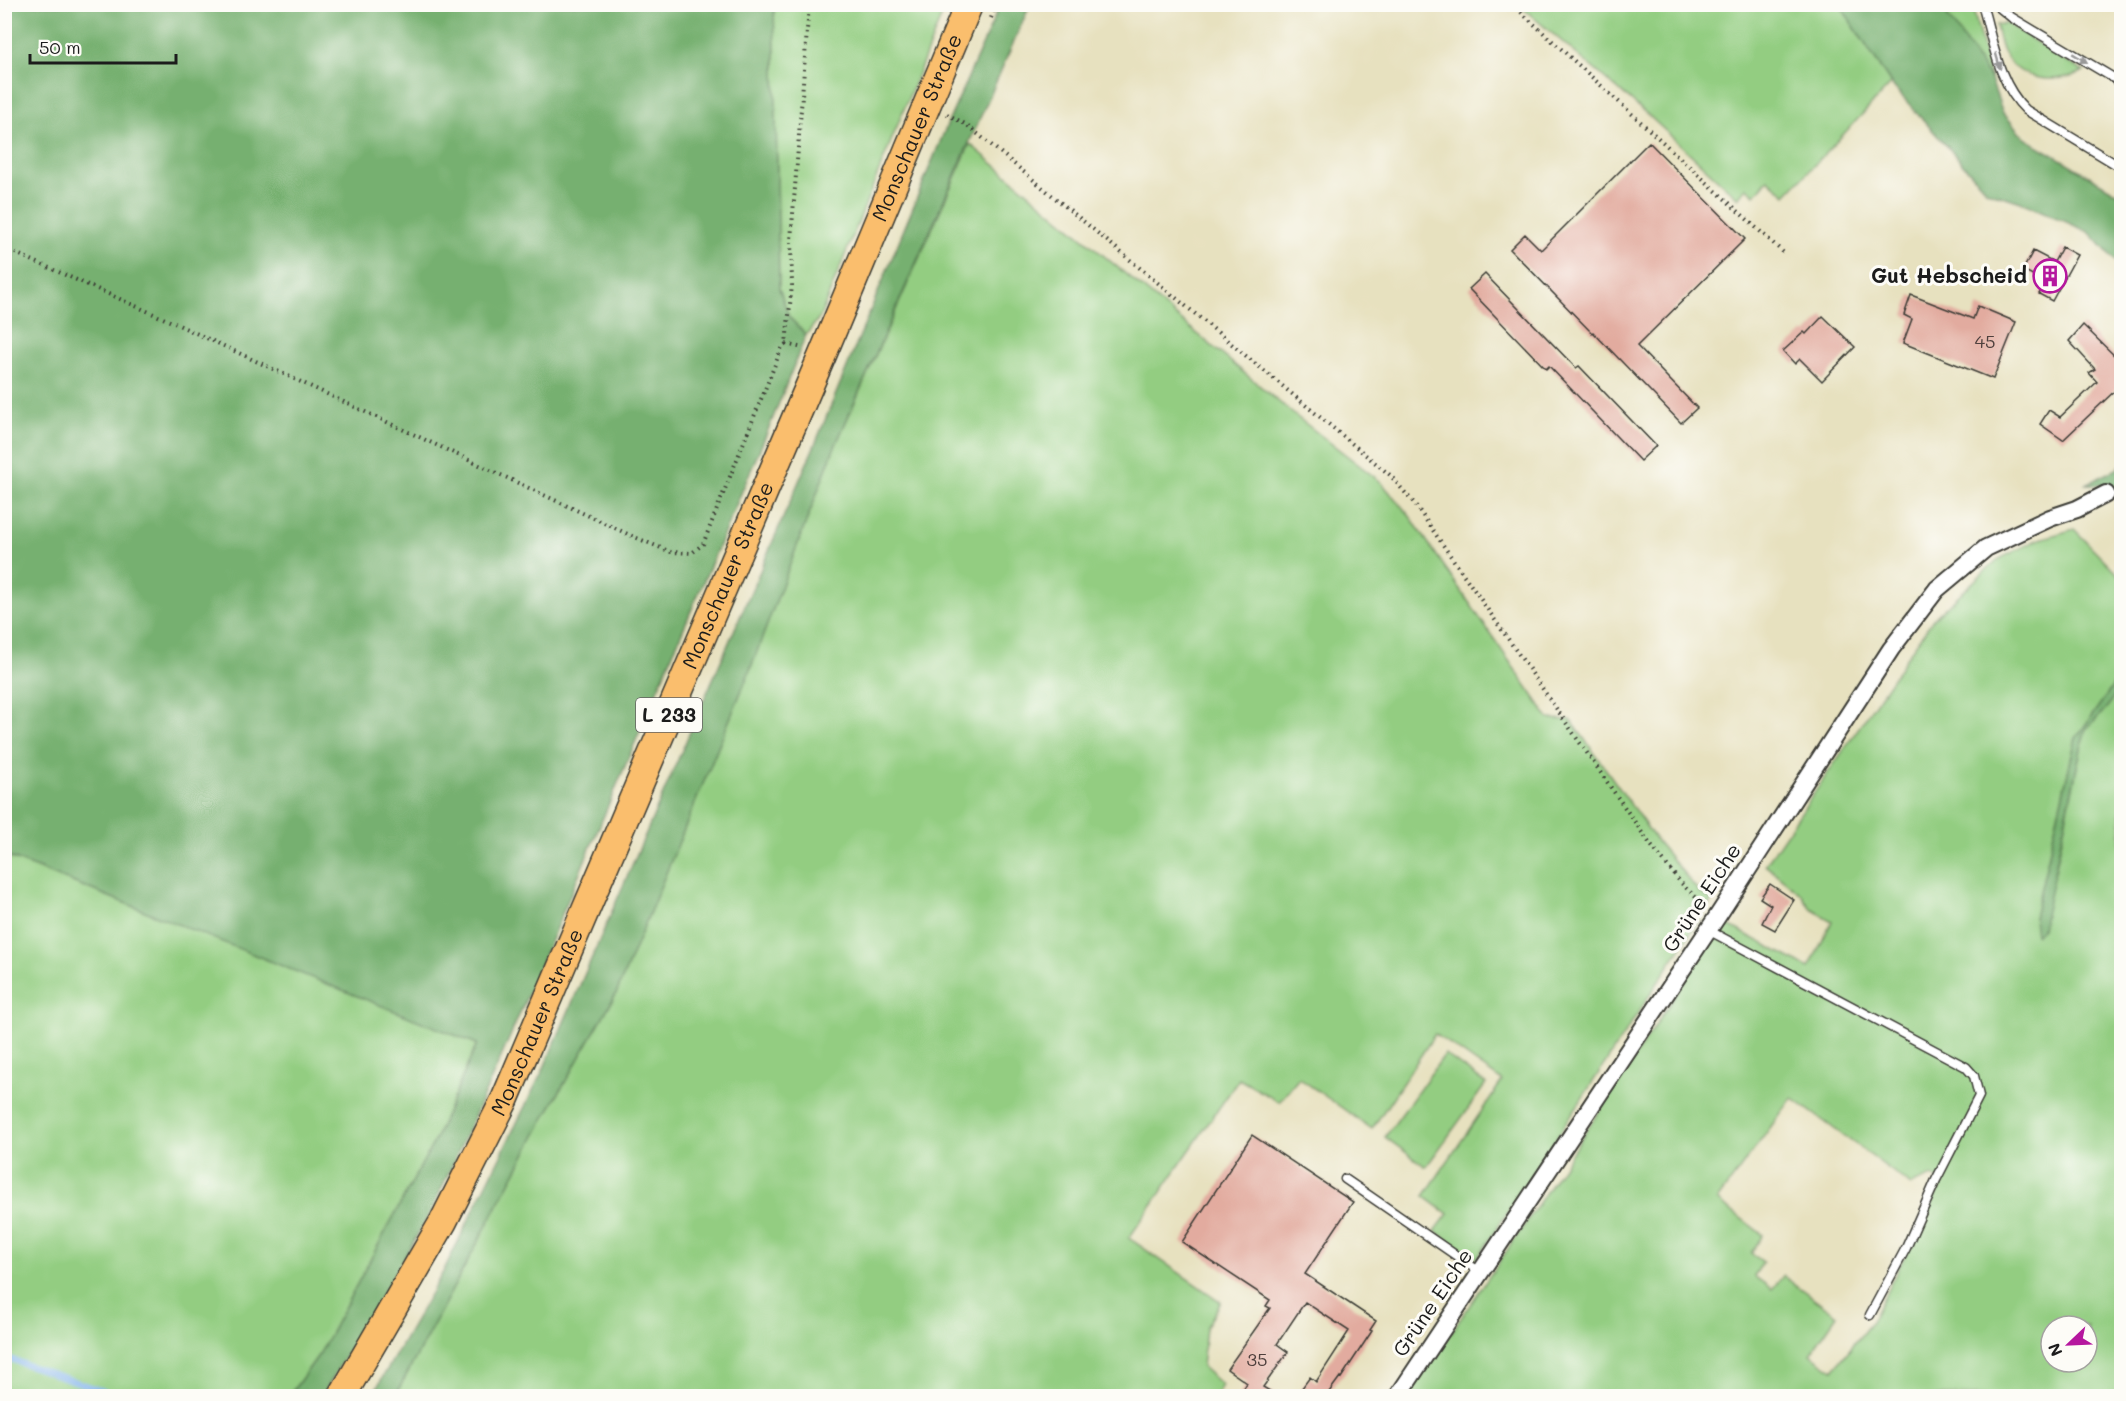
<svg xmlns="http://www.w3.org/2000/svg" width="2126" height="1401" font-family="Mali,sans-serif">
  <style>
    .green { fill: #93cd81; stroke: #58744e; stroke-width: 1.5; fill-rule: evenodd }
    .forest { fill: #76b06f; stroke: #496646; stroke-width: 1.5 }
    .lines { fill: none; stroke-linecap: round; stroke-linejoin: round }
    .stream { stroke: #81b2ed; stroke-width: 6 }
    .building { fill: #e2ab9f }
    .lane-casing { stroke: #3a3a34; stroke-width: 11 }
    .street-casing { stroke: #3a3a34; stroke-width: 20 }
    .primary-casing { stroke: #3a3a34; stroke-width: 30 }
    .path { stroke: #3a3a34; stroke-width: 4; stroke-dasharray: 1.5 4.5; stroke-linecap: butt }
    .lane { stroke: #fff; stroke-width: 8 }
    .street { stroke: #fff; stroke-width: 16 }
    .primary { stroke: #fabe6d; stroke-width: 27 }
    .oneway { fill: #999 }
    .labels { text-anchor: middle; stroke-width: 6; stroke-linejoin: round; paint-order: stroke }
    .number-label { font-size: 18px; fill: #4e403d }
    .shield { fill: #fdfcf7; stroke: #605f5e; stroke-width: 1.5 }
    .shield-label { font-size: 20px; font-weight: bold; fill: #1c1c1c }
    .street-label { font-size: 21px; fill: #1c1c1c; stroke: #fdfcf7 }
    .poi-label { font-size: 21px; font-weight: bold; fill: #1c1c1c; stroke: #fdfcf7; text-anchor: end }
  </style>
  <rect width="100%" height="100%" fill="#fdfcf7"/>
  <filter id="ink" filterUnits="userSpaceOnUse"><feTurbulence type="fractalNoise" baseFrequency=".0167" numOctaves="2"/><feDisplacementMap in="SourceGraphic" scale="12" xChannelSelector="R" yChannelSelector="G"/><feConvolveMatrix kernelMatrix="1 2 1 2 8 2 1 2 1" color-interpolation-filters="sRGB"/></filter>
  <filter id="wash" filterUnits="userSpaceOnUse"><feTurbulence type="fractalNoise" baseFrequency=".008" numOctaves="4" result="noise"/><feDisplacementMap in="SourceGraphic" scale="24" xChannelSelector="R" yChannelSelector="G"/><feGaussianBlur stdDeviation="1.35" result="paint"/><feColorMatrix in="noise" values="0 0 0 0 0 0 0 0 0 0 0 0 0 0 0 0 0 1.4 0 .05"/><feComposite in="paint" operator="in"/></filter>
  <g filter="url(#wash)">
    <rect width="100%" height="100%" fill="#e7e1bf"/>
    <path class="green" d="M774 5H946L820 317 806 335 789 317 779 288Z
      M1519 5H1840L1891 84 1786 195 1768 179 1755 195 1746 188 1738 198 1648 115Z
      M1940 5H1972L1991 80Z
      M2006 23 2082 71H2085C2056 84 2020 83 2003 52 1999 44 1998 33 1996 25Z
      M970 144 1297 417 1381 482 1409 515 1549 719 1571 720 1656 840 1700 893 1712 900 1477 1259 1435 1231 1448 1214 1424 1196 1502 1081 1435 1034 1372 1129 1299 1078 1279 1102 1239 1079 1129 1238 1221 1302 1206 1328 1202 1367 1222 1385 1216 1396H395L550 1108 616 994 748 675 833 451Z
      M2074 529 2121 577V675L2076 738 2034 918 2055 872 2085 730 2100 715 2121 685V1396H1408L1531 1215 1723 922 1809 968 1832 921 1811 909 1801 894 1765 865 1933 619 1997 560 2037 540ZM1792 1098 1911 1185 1932 1176 1942 1183 1870 1324 1833 1370 1810 1354 1837 1315 1783 1276 1772 1289 1754 1276 1763 1262 1751 1253 1763 1235 1717 1200ZM2051 1326H2087V1362H2051Z
      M4 855 477 1043 436 1138 320 1353 289 1396H5Z
      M1445 1054 1486 1084 1426 1167 1385 1137Z"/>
    <path class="forest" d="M4 5H774L779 288 789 317 806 335 771 423 503 1053 431 1212 322 1396H289L320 1353 436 1138 477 1044 5 855Z
      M1000 5H1030L833 451 748 675 616 994 550 1108 395 1396H372L443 1272 543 1070 816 442 947 125Z
      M1840 5H1940L1991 80 2003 113 2025 138 2121 195V267L2089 232 2021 202 1987 191 1891 84Z
      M2121 465V487L2086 484 2117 469Z
      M2121 675C2122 696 2099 716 2085 730L2042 929 2036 935 2034 918 2076 738Z"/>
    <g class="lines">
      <path class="stream" d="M4 1357 118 1396"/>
    </g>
    <g id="blocks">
      <path class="building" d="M1649 142 1745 239 1637 346 1697 408 1681 423 1593 332 1592 333 1510 249 1525 234 1541 250Z
        M2062 247 2077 255 2052 301 2039 294 2046 282 2023 270 2033 251 2054 262Z
        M1485 274 1576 368 1579 366 1656 446 1640 461 1549 366 1546 369 1469 289Z
        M1911 295 1973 319 1978 306 2016 322 1993 379 1903 343 1912 319 1904 315Z
        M1823 316 1855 347 1822 381 1800 359 1795 364 1783 351 1804 332 1806 334Z
        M2083 325 2121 362V385L2063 440 2040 424 2049 410 2060 417 2097 382 2089 373 2095 369 2069 341Z
        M1770 884 1794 900 1775 930 1762 923 1771 905 1760 898Z
        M1252 1135 1353 1202 1305 1274 1376 1321 1370 1330 1372 1331 1341 1378 1340 1377 1329 1392 1336 1396H1296L1310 1377 1316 1382 1349 1331 1305 1302 1277 1344 1288 1352 1263 1387 1278 1396H1239L1247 1383 1227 1369 1270 1308 1266 1306 1270 1300 1182 1242Z"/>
    </g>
  </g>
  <g filter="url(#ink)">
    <use href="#blocks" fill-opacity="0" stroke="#3a3a34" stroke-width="1.5"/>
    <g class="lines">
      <defs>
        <path id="lane" d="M1982 4C1993 41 1998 83 2026 110L2122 168
          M1995 4 2011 17 2122 83
          M1708 930 1966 1067 1974 1076 1979 1096 1936 1180 1906 1248 1870 1315
          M1345 1179 1480 1272"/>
        <path id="street" d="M1398 1396 1719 914 1891 649 1937 589 1986 548 2050 518 2077 509 2106 494"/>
        <g id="primary">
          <path id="s1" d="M342 1396 443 1222 505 1099 822 356 969 4"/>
        </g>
      </defs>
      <use href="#lane" class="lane-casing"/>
      <use href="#street" class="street-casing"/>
      <use href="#primary" class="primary-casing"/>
      <path class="path" d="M1512 4 1786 255
        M991 18 996 4
        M947 114 967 125 1390 475 1414 503 1650 844 1681 883 1705 906
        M4 248 172 322 632 536 671 552 692 553 703 544 782 347 786 344 792 285 791 240 809 4
        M786 344 803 348"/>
      <use href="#lane" class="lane"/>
      <use href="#street" class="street"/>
      <use href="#primary" class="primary"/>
    </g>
    <defs><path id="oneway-solid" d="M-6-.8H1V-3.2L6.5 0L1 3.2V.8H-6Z" transform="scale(1.5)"/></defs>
    <g class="oneway">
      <use href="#oneway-solid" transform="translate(2080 58) rotate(31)"/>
      <use href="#oneway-solid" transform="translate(1998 61) rotate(74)"/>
    </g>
  </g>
  <defs>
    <symbol id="building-ring" viewBox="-11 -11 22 22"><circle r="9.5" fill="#fdfcf7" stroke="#b5179e" stroke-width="1.5"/><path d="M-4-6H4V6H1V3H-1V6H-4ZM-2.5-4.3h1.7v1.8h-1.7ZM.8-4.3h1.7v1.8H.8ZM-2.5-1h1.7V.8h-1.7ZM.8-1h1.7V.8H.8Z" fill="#b5179e"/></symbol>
  </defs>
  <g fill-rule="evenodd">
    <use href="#building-ring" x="2031" y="257" width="38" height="38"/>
  </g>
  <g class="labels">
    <g class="number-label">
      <text x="1985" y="348">45</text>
      <text x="1257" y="1366">35</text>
    </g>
    <rect class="shield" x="636" y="698" width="66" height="34" rx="4.5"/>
    <g class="shield-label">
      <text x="669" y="722">L 233</text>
    </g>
    <g class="street-label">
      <text dy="7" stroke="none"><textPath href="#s1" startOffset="1394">Monschauer Straße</textPath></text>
      <text dy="7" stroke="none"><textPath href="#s1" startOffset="908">Monschauer Straße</textPath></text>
      <text transform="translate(1702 898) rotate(-57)" y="7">Grüne Eiche</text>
      <text dy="7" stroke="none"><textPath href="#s1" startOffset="422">Monschauer Straße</textPath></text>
      <text transform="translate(1433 1303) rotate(-56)" y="7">Grüne Eiche</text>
    </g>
    <g class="poi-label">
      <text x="2027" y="283">Gut Hebscheid</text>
    </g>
  </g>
  <rect width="2126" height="1401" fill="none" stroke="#fdfcf7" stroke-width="24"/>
  <g transform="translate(2069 1344) rotate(247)"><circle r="28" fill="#fdfcf7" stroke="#a3a29f" stroke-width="1.5"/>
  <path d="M0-4.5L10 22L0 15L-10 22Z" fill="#b5179e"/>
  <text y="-9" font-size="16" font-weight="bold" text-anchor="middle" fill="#1c1c1c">N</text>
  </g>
  <path d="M30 54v9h146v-9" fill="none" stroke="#1c1c1c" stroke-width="3"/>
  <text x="39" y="54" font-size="18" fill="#1c1c1c" stroke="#fdfcf7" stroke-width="4.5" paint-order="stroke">50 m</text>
</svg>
